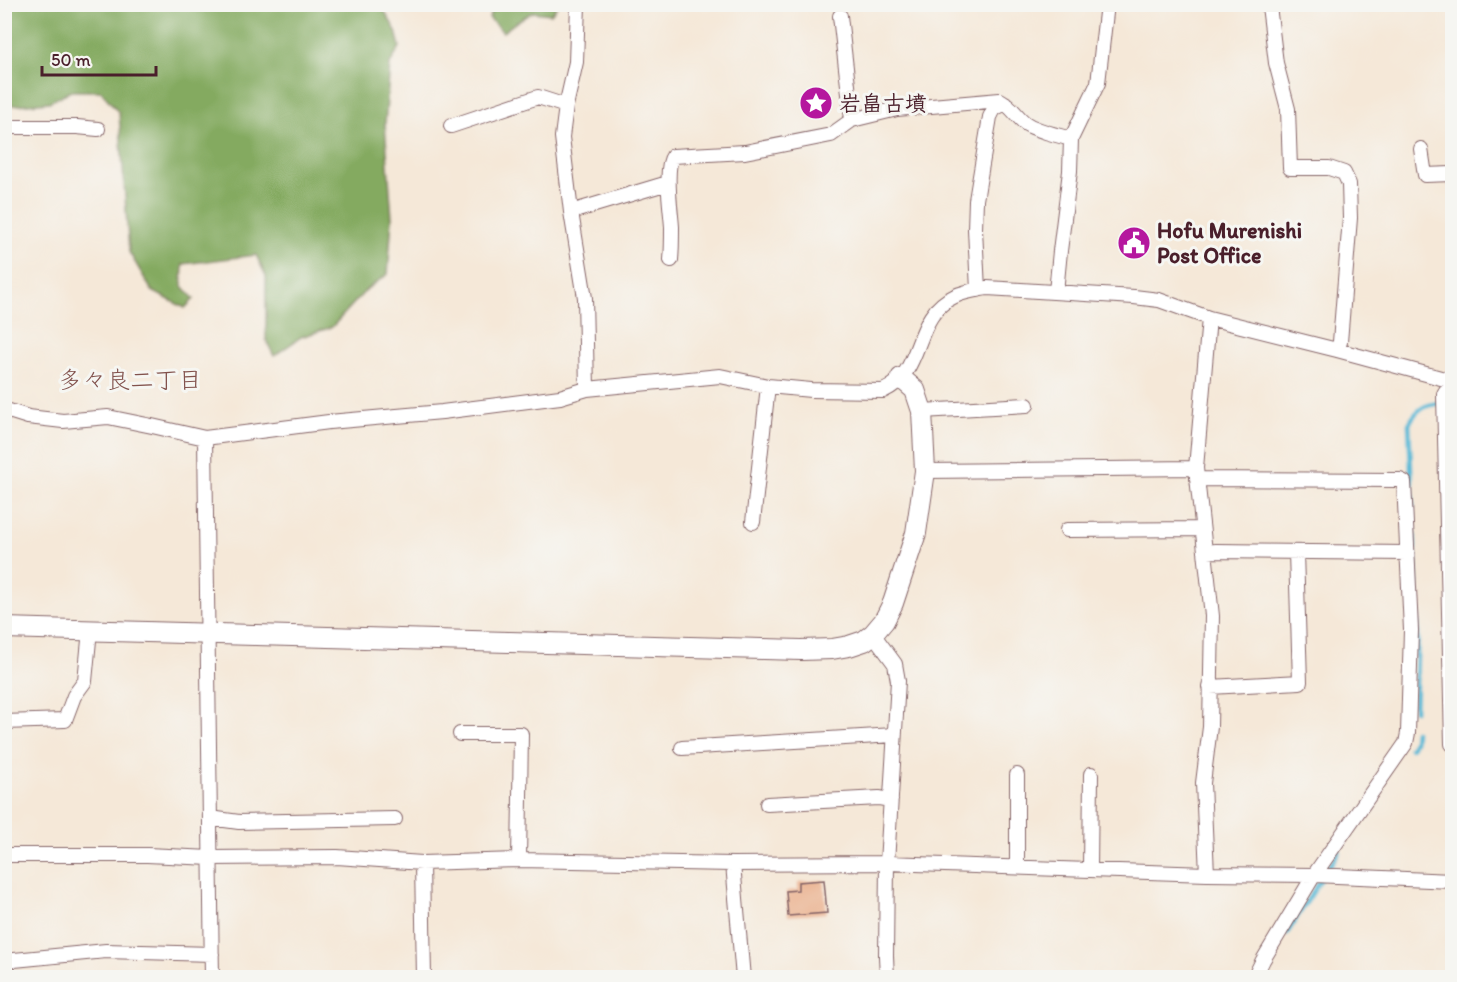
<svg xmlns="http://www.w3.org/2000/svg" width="1457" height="982" font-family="Itim,'Klee One',sans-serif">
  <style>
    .forest { fill: #84aa60; stroke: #676446; stroke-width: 1.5 }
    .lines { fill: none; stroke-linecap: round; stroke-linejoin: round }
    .stream { stroke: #58bad7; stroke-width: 4.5 }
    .building { fill: #eab08d }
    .street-casing { stroke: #866568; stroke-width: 16 }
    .secondary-casing { stroke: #866568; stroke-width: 22 }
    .street { stroke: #fff; stroke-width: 14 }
    .secondary { stroke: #fff; stroke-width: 20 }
    .labels { text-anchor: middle; stroke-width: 6; stroke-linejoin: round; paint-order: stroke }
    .poi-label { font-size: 22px; font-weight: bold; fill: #4a1f2b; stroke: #f6f6f2; text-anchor: start }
    .neighbourhood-label { font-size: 24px; fill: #82524d; stroke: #f6f6f2 }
  </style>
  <rect width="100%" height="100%" fill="#f6f6f2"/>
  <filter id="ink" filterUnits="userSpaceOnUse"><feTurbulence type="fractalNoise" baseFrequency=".0167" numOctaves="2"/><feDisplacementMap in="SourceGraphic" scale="12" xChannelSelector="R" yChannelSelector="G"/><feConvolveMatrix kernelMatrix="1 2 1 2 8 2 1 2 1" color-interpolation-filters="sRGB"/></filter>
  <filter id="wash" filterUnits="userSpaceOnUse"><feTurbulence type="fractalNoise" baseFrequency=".008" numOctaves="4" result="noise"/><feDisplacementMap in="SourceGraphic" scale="24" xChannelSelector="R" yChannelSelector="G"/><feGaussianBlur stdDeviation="1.35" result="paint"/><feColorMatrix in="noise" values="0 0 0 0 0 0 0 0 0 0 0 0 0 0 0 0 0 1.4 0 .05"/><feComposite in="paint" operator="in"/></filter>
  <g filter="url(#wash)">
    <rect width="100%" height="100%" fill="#f5e8d8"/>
    <path class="forest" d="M5 4 381 5 396 31 400 47 390 64 385 124 392 218 388 274 367 289 332 327 301 337 274 356 266 340V276L256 255 183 264 182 285 194 299 185 308 152 291 129 252 119 113 101 91H71L49 102 8 106 4 103Z
      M494 5V4L558 5 551 14 533 12 519 20 503 32 489 18Z"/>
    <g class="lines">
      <path class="stream" d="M1415 710 1418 629 1409 424C1420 402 1431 405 1452 401
        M1410 748 1414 742 1415 731
        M1326 872 1339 851
        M1287 933 1321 879"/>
    </g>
    <g id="blocks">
      <path class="building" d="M824 880 827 913 788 916 786 891 798 890V882Z"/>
    </g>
  </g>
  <g filter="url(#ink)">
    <use href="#blocks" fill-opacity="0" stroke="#866568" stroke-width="1.5"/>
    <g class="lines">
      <defs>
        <path id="street" d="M578 4 576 62 566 106 562 137 571 212 585 298 587 389
          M1271 4 1269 6 1276 63 1288 109 1290 168H1329L1344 173 1349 184 1350 218 1340 342 1337 350
          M840 16 852 120
          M451 126 538 97 566 106
          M4 127H77L98 129
          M1421 149 1425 175 1452 174
          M571 212 668 183
          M671 260C672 249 672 238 672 227 671 210 664 168 673 156L745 152 831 135 852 120 897 109 1000 100C1013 107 1015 115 1025 123 1036 131 1058 135 1071 139
          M978 290 975 229 976 200 990 117 994 109 1005 103
          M1056 292 1060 251 1070 171 1071 139 1098 83 1107 4
          M1452 376V381L1444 394 1452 744
          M4 411H9L28 417 63 421 108 417 152 426 205 438 329 422 442 412 560 397 587 389 720 376 768 386 811 390 883 391C926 372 911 316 955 296 965 291 976 290 987 288L1134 297 1159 300 1209 318 1337 350 1452 381
          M922 411 1027 405
          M205 438 212 978
          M925 471 1196 468
          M1197 479 1400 480 1404 482 1411 630 1408 733 1406 743 1314 875 1263 960 1254 978
          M753 522 768 386
          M1067 530 1202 529
          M1205 552 1216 551 1407 553
          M873 634 895 664 898 681 887 863 886 956 887 978
          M1210 687 1300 682 1296 552
          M4 722 65 720 74 696 85 681 90 630
          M460 734H521L519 860
          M682 748 894 735
          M767 804 879 798 891 800
          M210 818 239 822 395 819
          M4 855H147L211 858 337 857 422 863 519 860 733 864 887 863 1207 874 1314 875 1452 881
          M422 863 424 978
          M733 864 743 978
          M1017 867V775
          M1090 870 1091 774
          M1207 874 1203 783 1210 727 1212 616 1196 468 1209 318
          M4 961 106 951 212 954"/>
        <path id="secondary" d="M4 628 801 650 832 649 849 646 864 641 873 634 884 621 893 603 916 533 925 471 922 411 915 390 901 378"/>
      </defs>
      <use href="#street" class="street-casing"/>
      <use href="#secondary" class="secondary-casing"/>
      <use href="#street" class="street"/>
      <use href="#secondary" class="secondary"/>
    </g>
  </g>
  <defs>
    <symbol id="sight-disc" viewBox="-11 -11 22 22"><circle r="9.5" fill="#b5179e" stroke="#f6f6f2"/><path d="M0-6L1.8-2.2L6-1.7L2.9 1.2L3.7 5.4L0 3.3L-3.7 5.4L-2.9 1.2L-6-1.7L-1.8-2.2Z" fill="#fff"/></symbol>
    <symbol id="civic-disc" viewBox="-11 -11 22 22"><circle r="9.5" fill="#b5179e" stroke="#f6f6f2"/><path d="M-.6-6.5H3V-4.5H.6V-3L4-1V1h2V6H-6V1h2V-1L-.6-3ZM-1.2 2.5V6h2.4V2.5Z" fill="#fff"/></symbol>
  </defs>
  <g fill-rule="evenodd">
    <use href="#sight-disc" x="797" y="84" width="38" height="38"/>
    <use href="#civic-disc" x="1115" y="224" width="38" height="38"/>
  </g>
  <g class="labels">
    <g class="poi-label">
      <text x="839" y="111">岩畠古墳</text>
      <text x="1157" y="238">Hofu Murenishi<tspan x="1157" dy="25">Post Office</tspan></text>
    </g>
    <g class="neighbourhood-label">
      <text x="130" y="388">多々良二丁目</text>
    </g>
  </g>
  <rect width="1457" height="982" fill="none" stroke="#f6f6f2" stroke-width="24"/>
  <path d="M42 66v9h114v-9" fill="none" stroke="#4a1f2b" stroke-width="3"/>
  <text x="51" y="66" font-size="18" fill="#4a1f2b" stroke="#f6f6f2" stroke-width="4.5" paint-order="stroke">50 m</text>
</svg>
